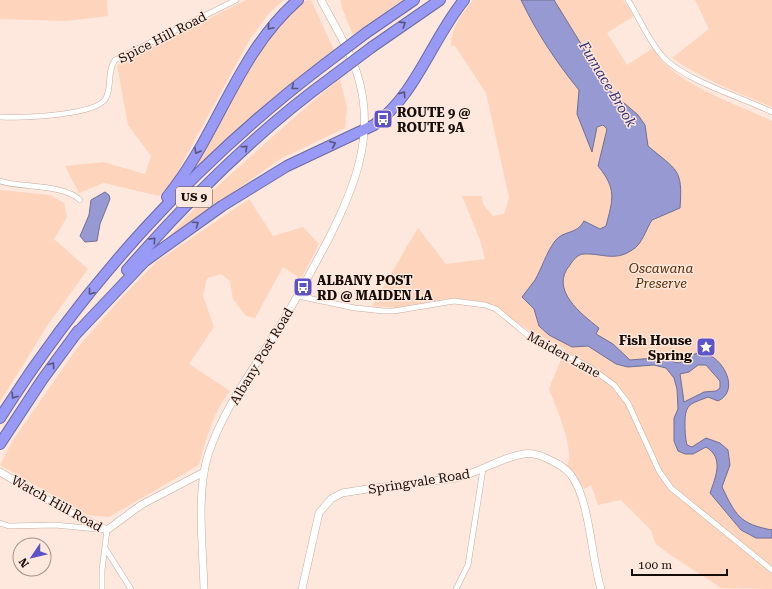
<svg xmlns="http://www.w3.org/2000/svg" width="772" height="589" font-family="'Roboto Serif',serif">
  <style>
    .green { fill: #fed4bc }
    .water { fill: #9699d2; stroke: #706f95; fill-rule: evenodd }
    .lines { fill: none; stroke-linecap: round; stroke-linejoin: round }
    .street-casing { stroke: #c6ac9e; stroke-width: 6 }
    .secondary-casing { stroke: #c6ac9e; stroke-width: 8 }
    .highway-casing { stroke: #6a69a3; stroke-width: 12 }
    .street { stroke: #fff; stroke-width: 5 }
    .secondary { stroke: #fff; stroke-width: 7 }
    .highway { stroke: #989af6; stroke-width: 10 }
    .highway-bridge-casing { stroke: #6a69a3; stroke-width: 12; stroke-linecap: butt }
    .highway-bridge { stroke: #989af6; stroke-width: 10 }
    .oneway { stroke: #57547f }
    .labels { text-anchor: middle; stroke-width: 3; stroke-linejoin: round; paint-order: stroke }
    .shield { fill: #fee8dd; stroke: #5c4f48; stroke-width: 1 }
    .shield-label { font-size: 12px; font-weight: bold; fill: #160d08 }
    .street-label { font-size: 13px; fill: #160d08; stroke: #fee8dd }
    .poi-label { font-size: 13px; font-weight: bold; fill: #160d08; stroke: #fee8dd; text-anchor: start }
    .park-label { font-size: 13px; font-style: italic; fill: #5d2800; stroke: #fee8dd }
    .water-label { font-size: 14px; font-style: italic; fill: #343073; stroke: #fee8dd }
  </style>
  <rect width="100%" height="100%" fill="#fee8dd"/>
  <path class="green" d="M0 0H107L108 16 66 21 0 19Z
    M246 0H284L269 13 250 39 173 180 159 196 104 183 79 193 65 166 103 162 145 174 151 156 128 125 117 65Z
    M311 0 334 50 254 114 188 175 246 69 293 9 303 1Z
    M341 0H403L353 35 342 8Z
    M473 0H521L523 4 530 0H623L634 16 607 33 627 65 653 48C671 83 737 104 772 121V589L721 588 666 552 655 543 651 530 621 500 598 505 591 485 584 489 576 475 567 466C576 451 555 405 549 389L565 349 528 330 491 304 446 299 397 308 372 306 418 228 446 264 485 259 480 240 462 196H482L483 204 493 216 504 214 509 198 486 93 455 46H451C450 30 463 12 473 0Z
    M695 0H772V107C738 93 702 79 672 58L709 29Z
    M340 79 347 108 345 128 282 158 169 237C195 205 227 177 259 149 286 125 312 101 340 79Z
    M0 190 50 195 64 203 67 217 54 239 88 269 47 326 0 402Z
    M249 199 273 236 303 227 319 244 301 279 283 267 255 318 246 316 233 299 230 281 221 274 207 278 203 296 214 327 189 364 230 391C213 412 206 439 199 465L109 517 87 515 0 465 13 440 77 348 122 297 156 262Z"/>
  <path class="water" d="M521 0H554L610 91 638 115 645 125 648 146C677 171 683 168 680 208L652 220C646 229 642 245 632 250 615 262 601 253 584 254 578 254 573 260 570 265 549 289 581 314 599 328L596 334 613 344 630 360 655 358 679 363C684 360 689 356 695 354 717 346 744 389 718 401L708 397C691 404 685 403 685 423 685 431 685 437 687 445L692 447 706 438 720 443 728 450 730 465 722 487C736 516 740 524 772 530V538H756L741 530 710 493C716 476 724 458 706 447L693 454H685L678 451 674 441V418L678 409 677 389 674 378 666 368 654 365 628 367 616 364 588 346 572 347 549 335 539 326 534 309 522 297C526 291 531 286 535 280 542 268 546 253 555 241 563 230 577 235 584 221L600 229 606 226C613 199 617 189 598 166L607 129 603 125 597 127 592 152 577 114 579 90C556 62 537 33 521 0ZM698 365H706L720 381V388L716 391 704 392 684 402 680 374 689 372Z
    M105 192 109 195 110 199 100 224 97 241 85 242 80 236 89 215 91 200Z"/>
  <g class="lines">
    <defs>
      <path id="street" d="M628 0C640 19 649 42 664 58 688 82 741 97 772 112
        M0 117C19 118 97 116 106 98 112 86 107 71 115 60L236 0
        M0 181C21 188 64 184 80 200
        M298 296 355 308 384 311H394L454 301 485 305 496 309 530 337 591 368 614 385 628 403 659 471 671 488 772 570
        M0 523 9 526 55 525 107 530 102 570V589
        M105 548 131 589
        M456 589 468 565 483 469"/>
      <path id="secondary" d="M0 472 65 510 107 530 141 505 204 472
        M204 589C203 548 196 494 208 455 223 409 253 370 278 329 296 300 312 270 328 240 353 191 374 140 360 84 353 54 335 27 321 0
        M302 589 319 513 331 499 342 493 367 489 457 478C480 472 500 458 523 454 533 452 543 456 552 461 559 464 566 469 571 475 590 500 591 557 601 589"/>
      <path id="highway" d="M366 33 414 0
        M372 47 440 0
        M167 197C218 135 236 54 298 0
        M127 270C189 199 256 132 332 77
        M75 335 145 261 222 206 287 166 374 125C416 95 432 39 464 0
        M0 418C86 282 197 161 325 64
        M0 444 42 380 78 331"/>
    </defs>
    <use href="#street" class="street-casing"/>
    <use href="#secondary" class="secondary-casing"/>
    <use href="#highway" class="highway-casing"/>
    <use href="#street" class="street"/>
    <use href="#secondary" class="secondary"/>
    <use href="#highway" class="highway"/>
    <defs>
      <path id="highway-bridge" d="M325 64 366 33
        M332 77 372 47"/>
    </defs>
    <use href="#highway-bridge" class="highway-bridge-casing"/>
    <use href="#highway-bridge" class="highway-bridge"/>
  </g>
  <defs><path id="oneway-chevron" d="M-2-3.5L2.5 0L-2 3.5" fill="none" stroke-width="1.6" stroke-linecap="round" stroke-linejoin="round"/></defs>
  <g class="oneway">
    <use href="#oneway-chevron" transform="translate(403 24) rotate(-33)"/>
    <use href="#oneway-chevron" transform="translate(270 27) rotate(130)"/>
    <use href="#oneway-chevron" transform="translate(294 87) rotate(141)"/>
    <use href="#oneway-chevron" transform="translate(403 94) rotate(-55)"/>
    <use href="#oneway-chevron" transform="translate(333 144) rotate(-23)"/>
    <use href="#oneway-chevron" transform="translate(245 148) rotate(-42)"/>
    <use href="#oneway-chevron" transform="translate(197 151) rotate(120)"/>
    <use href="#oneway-chevron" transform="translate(196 224) rotate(-35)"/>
    <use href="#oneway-chevron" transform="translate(153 240) rotate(-47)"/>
    <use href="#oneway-chevron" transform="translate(91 292) rotate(129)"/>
    <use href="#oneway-chevron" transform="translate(52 365) rotate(-54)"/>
    <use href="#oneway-chevron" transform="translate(14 396) rotate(123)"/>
  </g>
  <defs>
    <symbol id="bus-square" viewBox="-11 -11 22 22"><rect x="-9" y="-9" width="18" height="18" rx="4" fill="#5c52ca" stroke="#fee8dd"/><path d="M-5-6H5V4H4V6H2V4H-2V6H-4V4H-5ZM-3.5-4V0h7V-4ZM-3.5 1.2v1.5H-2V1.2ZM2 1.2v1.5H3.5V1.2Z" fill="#fff"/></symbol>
    <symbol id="sight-square" viewBox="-11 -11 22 22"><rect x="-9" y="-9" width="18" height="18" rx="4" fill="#5c52ca" stroke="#fee8dd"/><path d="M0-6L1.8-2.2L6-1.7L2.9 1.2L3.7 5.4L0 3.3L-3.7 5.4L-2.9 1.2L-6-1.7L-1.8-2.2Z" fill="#fff"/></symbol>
  </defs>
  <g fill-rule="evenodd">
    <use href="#bus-square" x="372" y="108" width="22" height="22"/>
    <use href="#bus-square" x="292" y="276" width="22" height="22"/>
    <use href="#sight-square" x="695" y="336" width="22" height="22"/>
  </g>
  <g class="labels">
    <rect class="shield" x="176" y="187" width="36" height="20" rx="3"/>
    <g class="shield-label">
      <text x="194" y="201">US 9</text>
    </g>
    <g class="street-label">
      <text transform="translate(162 37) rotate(-27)" y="5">Spice Hill Road</text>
      <text transform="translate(564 354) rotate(29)" y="5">Maiden Lane</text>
      <text transform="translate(261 356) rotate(-59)" y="5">Albany Post Road</text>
      <text transform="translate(419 481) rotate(-9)" y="5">Springvale Road</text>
      <text transform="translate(57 503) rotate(29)" y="5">Watch Hill Road</text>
    </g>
    <g class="poi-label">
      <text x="397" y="117">ROUTE 9 @<tspan x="397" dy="15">ROUTE 9A</tspan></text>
      <text x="317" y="285">ALBANY POST<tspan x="317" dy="15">RD @ MAIDEN LA</tspan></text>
      <text x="692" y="345" text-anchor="end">Fish House<tspan x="692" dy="15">Spring</tspan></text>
    </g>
    <g class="park-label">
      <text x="661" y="273">Oscawana<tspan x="661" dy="15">Preserve</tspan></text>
    </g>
    <g class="water-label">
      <text transform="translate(608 84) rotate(59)" y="5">Furnace Brook</text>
    </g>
  </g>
  <g transform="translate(32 557) rotate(235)"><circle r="19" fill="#fee8dd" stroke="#a19088"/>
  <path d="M0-3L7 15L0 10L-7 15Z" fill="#5c52ca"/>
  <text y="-6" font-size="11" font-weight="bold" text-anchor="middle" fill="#160d08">N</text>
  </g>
  <path d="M632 569v6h95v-6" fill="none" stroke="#160d08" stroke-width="2"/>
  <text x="638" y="569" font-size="12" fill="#160d08" stroke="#fee8dd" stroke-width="3" paint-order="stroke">100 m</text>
</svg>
